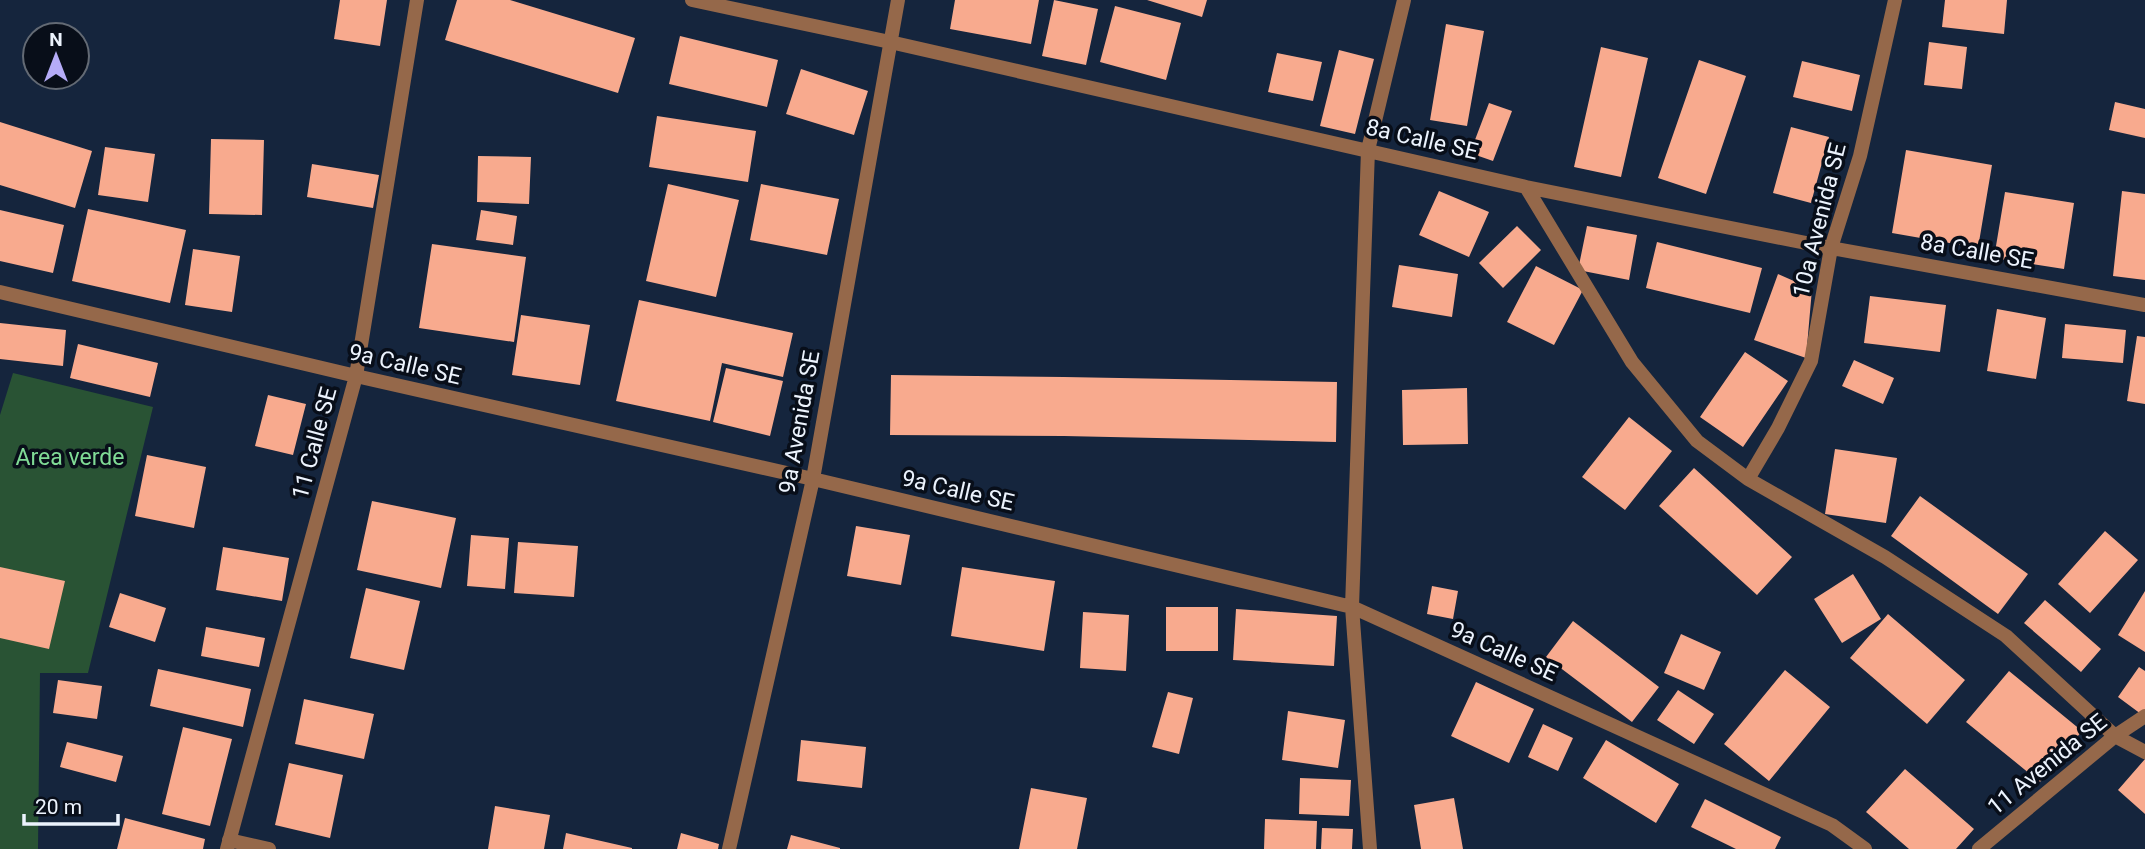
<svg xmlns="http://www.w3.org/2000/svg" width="2145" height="849" font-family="Roboto,sans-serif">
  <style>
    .green { fill: #295334 }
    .building { fill: #f8aa8e }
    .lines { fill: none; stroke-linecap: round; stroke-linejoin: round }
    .minor { stroke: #95684a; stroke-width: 14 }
    .labels { text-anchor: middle; stroke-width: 7; stroke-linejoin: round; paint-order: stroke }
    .street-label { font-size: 23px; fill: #ecf3fd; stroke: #080e19 }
    .park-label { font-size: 23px; fill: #80db96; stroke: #080e19 }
  </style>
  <rect width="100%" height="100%" fill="#15253d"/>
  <path class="green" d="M13 373 153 407 88 673H40L38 849H0V415Z"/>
  <path class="building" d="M340 0H387L380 46 334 39Z
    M457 0H510L635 38 618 93 445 40Z
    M955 0H1039L1031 44 950 29Z
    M1054 0 1098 9 1086 65 1042 56Z
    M1147 0H1207L1202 17Z
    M1945 0H2007L2004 34 1942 27Z
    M1115 6 1181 23 1166 80 1100 62Z
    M1446 24 1484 31 1467 126 1430 120Z
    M680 36 778 60 767 107 669 84Z
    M1929 42 1967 47 1962 89 1924 85Z
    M1601 47 1648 58 1621 177 1574 167Z
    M1339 50 1374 59 1355 134 1320 126Z
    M1277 53 1322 62 1313 101 1268 92Z
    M1699 60 1746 76 1706 194 1658 178Z
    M1802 61 1860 75 1852 111 1793 97Z
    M801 69 868 91 854 135 786 114Z
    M2115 102 2145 109V138L2109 130Z
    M1489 103 1512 111 1493 161 1470 153Z
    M657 116 756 131 748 182 649 167Z
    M0 122 92 151 75 208 0 185Z
    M1791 127 1829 137 1811 203 1773 193Z
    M211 139 264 140 262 215 209 214Z
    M105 147 155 154 148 202 98 195Z
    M1906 150 1992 165 1978 248 1892 233Z
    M478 156 531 157 529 204 477 202Z
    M312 164 379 175 373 208 307 197Z
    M668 184 739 200 716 297 646 281Z
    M761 184 839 199 827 255 750 240Z
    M1439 191 1489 212 1469 257 1419 235Z
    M2122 191 2145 194V280L2113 276Z
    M2005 192 2074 203 2064 269 1994 258Z
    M88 209 186 230 170 303 72 281Z
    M0 210 64 225 53 273 0 261Z
    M481 210 517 216 513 245 476 240Z
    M1517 226 1541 250 1503 288 1479 263Z
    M1587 226 1637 235 1629 280 1578 270Z
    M1657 242 1762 268 1750 313 1646 288Z
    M432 244 526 257 514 342 419 328Z
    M193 249 240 256 232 312 185 305Z
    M1399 265 1458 274 1452 317 1392 307Z
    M1536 266 1583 290 1554 345 1507 322Z
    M1778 274 1812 289 1806 358 1754 340Z
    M1870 296 1946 305 1940 352 1864 343Z
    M639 300 793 333 783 377 722 363 710 421 616 401Z
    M1997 309 2046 318 2036 379 1987 371Z
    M521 315 590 325 580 385 512 375Z
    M0 323 66 330 63 366 0 359Z
    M2065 324 2126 330 2123 363 2062 358Z
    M2137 336 2145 337V404L2127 401Z
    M78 344 158 363 150 397 70 378Z
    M1745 352 1788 381 1743 447 1700 417Z
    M1854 360 1894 378 1883 404 1842 386Z
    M726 368 783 381 770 436 713 422Z
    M891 375 1064 377 1337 382 1336 442 1064 436 890 435Z
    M1467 388 1468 444 1403 445 1402 390Z
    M268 395 306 404 293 455 255 446Z
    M1629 417 1672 451 1625 510 1582 477Z
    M1835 449 1897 458 1886 523 1825 514Z
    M147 455 206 467 194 528 135 516Z
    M1694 468 1792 557 1757 595 1659 506Z
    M1920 496 2028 574 1998 614 1891 536Z
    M372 501 456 518 441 588 357 570Z
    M856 526 910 535 901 585 847 576Z
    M2105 531 2138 560 2090 613 2058 584Z
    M471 535 509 538 505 589 467 586Z
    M518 542 578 546 574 597 514 593Z
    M223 547 289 558 282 601 216 590Z
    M0 567 65 581 49 649 0 638Z
    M962 567 1055 581 1044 651 951 636Z
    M1853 574 1881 619 1842 643 1814 599Z
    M1432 586 1458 591 1453 619 1427 614Z
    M366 588 420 601 404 670 350 658Z
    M2145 591V652L2118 635Z
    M120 593 166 608 155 642 109 627Z
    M2045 600 2101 649 2081 672 2024 623Z
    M1166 607H1218V651H1166Z
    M1236 609 1337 616 1334 666 1233 660Z
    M1083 612 1129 615 1126 671 1080 668Z
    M1888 614 1965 680 1927 724 1850 658Z
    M1573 621 1659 687 1632 722 1546 657Z
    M206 627 265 638 259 667 201 656Z
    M1681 634 1721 652 1704 690 1664 673Z
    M2139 667 2145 671V717L2118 697Z
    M158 669 251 689 243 727 150 706Z
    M1785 670 1830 707 1769 781 1724 744Z
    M2009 671 2082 731 2040 782 1966 722Z
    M58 680 102 686 97 719 53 713Z
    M1476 682 1534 709 1509 763 1451 736Z
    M1678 690 1714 714 1694 744 1657 720Z
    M1168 692 1193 698 1179 754 1152 747Z
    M304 699 374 714 364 759 295 744Z
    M1288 711 1345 720 1338 768 1282 760Z
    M1543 724 1573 738 1558 771 1528 757Z
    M183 727 232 739 210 826 162 814Z
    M801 740 866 747 862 788 797 781Z
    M1606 740 1679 784 1656 823 1583 778Z
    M67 742 123 756 116 782 60 767Z
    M2145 759V814L2118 790Z
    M289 763 343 775 330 838 275 825Z
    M1905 769 1974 829 1956 849H1909L1866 812Z
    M1300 778 1351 780 1349 816 1299 814Z
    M1031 788 1087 798 1077 849H1019Z
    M1454 798 1463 849H1421L1414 805Z
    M1705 799 1781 837 1775 849H1736L1691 827Z
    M495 806 550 815 544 849H488Z
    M125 818 205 839 203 849H117Z
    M1265 819 1317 821 1316 849H1264Z
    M1322 828 1353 829 1352 849H1321Z
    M566 833 632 848V849H563Z
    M681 833 719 844 718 849H677Z
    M791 835 840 848V849H787Z"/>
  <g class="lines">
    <path class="minor" d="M692 0 890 42 1526 187 1831 248 2145 305
      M1526 187 1632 362 1697 441 1748 479 1885 557 2006 636 2115 736 2145 752
      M0 292 356 376 813 479 1352 607 1832 825 1865 849
      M1748 479 1778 428 1811 361 1831 248 1860 156 1895 0
      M229 840 269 849
      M227 849 356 376 417 0
      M729 849 813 479 898 0
      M1370 849 1352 607 1368 150 1404 0
      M1979 849 2115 736 2145 716"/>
  </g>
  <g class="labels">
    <g class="street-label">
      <text transform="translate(1422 139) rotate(13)" y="8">8a Calle SE</text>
      <text transform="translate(1819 220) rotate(-76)" y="8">10a Avenida SE</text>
      <text transform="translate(1977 251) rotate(10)" y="8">8a Calle SE</text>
      <text transform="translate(405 364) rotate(13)" y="8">9a Calle SE</text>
      <text transform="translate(799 422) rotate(-80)" y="8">9a Avenida SE</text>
      <text transform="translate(314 443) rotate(-75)" y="8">11 Calle SE</text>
      <text transform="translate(958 490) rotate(13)" y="8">9a Calle SE</text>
      <text transform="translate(1504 651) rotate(24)" y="8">9a Calle SE</text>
      <text transform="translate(2047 764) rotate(-39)" y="8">11 Avenida SE</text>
    </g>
    <g class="park-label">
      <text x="70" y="465">Area verde</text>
    </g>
  </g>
  <g transform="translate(56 56)"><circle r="33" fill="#080e19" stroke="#636a74" stroke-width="2"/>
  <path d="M0-5L12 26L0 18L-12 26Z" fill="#b5acf8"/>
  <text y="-10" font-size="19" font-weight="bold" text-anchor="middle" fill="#ecf3fd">N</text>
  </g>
  <path d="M24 814v10h94v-10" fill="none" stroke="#ecf3fd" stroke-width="3.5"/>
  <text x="35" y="814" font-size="21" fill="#ecf3fd" stroke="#080e19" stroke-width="5" paint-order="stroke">20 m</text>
</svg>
